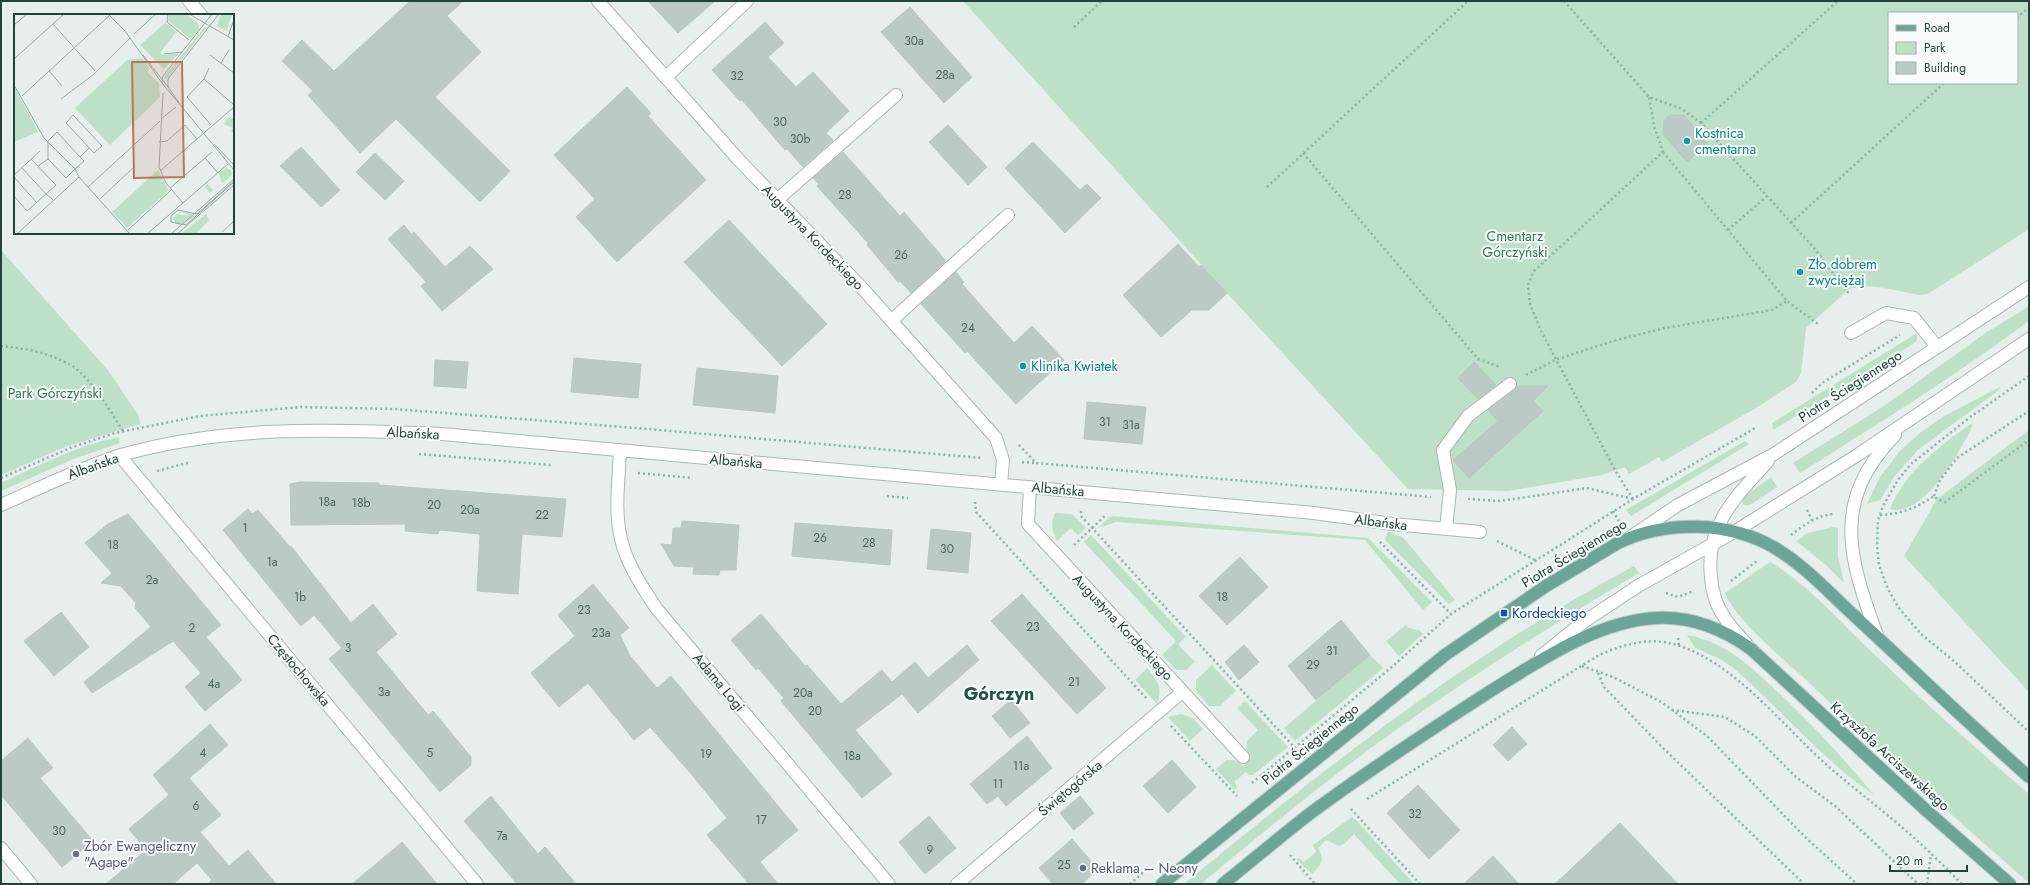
<svg xmlns="http://www.w3.org/2000/svg" width="2030" height="885" font-family="Jost,sans-serif">
  <style>
    .green { fill: #bfe0c8; fill-rule: evenodd }
    .building { fill: #bbcac4; stroke: #b8c9c2 }
    .lines { fill: none; stroke-linecap: round; stroke-linejoin: round }
    .minor-casing { stroke: #a8b8b2; stroke-width: 14 }
    .major-casing { stroke: #c2cac8; stroke-width: 14 }
    .path { stroke: #86b3a5; stroke-width: 2.5; stroke-dasharray: 2 3; stroke-linecap: butt }
    .minor { stroke: #fff; stroke-width: 12 }
    .major { stroke: #6aa596; stroke-width: 12 }
    .culture-dot { fill: #0f9aa8; stroke: #f7fbf9; stroke-width: 1.5 }
    .transit-dot { fill: #1a4fb4; stroke: #f7fbf9; stroke-width: 1.5 }
    .worship-dot { fill: #6b7280; stroke: #f7fbf9; stroke-width: 1.5 }
    .service-dot { fill: #5c6f8a; stroke: #f7fbf9; stroke-width: 1.5 }
    .labels { text-anchor: middle; stroke-width: 4; stroke-linejoin: round; paint-order: stroke }
    .number-label { font-size: 12px; fill: #4a645c }
    .culture-label { font-size: 14px; fill: #0d838f; stroke: #f7fbf9; text-anchor: start }
    .park-label { font-size: 14px; fill: #2d7a4b; stroke: #f7fbf9 }
    .street-label { font-size: 14px; fill: #24423a; stroke: #f7fbf9 }
    .transit-label { font-size: 14px; fill: #164399; stroke: #f7fbf9; text-anchor: start }
    .worship-label { font-size: 14px; fill: #5b616d; stroke: #f7fbf9; text-anchor: start }
    .service-label { font-size: 14px; fill: #4e5e75; stroke: #f7fbf9; text-anchor: start }
    .district-label { font-size: 18px; font-weight: bold; fill: #1f5548; stroke: #f7fbf9 }
    .inset-road { fill: none; stroke: #98aaa4; stroke-width: 1 }
    .view { fill: #c07456; fill-opacity: 0.15; stroke: #c07456; stroke-width: 2 }
    .inset-edge { fill: none; stroke: #24423a; stroke-width: 2 }
  </style>
  <rect width="100%" height="100%" fill="#e6efeb"/>
  <path class="green" d="M963 1H2029V229L1928 294 1919 295C1897 291 1871 282 1849 289L1806 328 1801 373 1796 382 1761 405 1662 462 1659 457 1629 474 1625 467 1602 475 1508 491 1408 489 1227 293ZM1889 13H2017V83H1889Z
    M1 250 107 369 139 416 140 424 65 447 1 475Z
    M2029 306V321C1955 376 1878 424 1800 473L1793 463 1884 406 1984 334Z
    M1917 333V340L1913 344 1773 430 1772 423Z
    M2000 387 1999 390 1918 450 1894 477 1880 500 1867 504 1880 477 1900 451 1921 432 1946 415Z
    M1972 423V427C1960 451 1923 519 1890 509 1906 470 1939 447 1972 423Z
    M2029 430V692L1904 556 1937 499Z
    M118 437 120 443 71 460 1 491V483C39 465 77 446 118 437Z
    M1745 441 1749 444 1631 516 1626 510Z
    M1771 477 1777 487 1750 505H1743L1742 500 1746 495Z
    M1055 513 1072 514 1086 528 1078 535 1071 528 1057 541C1052 530 1050 524 1055 513Z
    M1111 516 1368 538 1432 602 1423 610 1365 540 1116 522 1098 528Z
    M1833 527 1838 528V556L1844 583 1827 566 1796 541 1808 533Z
    M1388 531 1402 537 1407 542 1455 600 1449 604 1385 540Z
    M1091 535 1186 637 1178 644 1195 662 1186 670H1176L1162 655 1176 641 1084 542Z
    M1770 562C1809 585 1841 623 1874 654 1924 702 1976 749 2029 794V883C1952 816 1876 747 1803 677 1780 656 1737 621 1725 593Z
    M1634 566 1639 573C1560 620 1482 669 1407 722 1336 772 1268 828 1201 884H1184C1326 767 1472 652 1634 566Z
    M1406 625 1409 628 1419 630 1423 634 1399 656 1386 641Z
    M1687 635C1728 642 1754 670 1783 697 1816 728 1845 760 1874 795 1821 759 1780 708 1732 667L1720 659 1695 648Z
    M1370 655 1383 668 1295 741 1284 728Z
    M1212 665 1236 691 1220 706H1209L1196 691V680Z
    M1147 668C1158 680 1163 689 1157 704L1135 680Z
    M1245 701 1288 747 1253 775H1249L1246 772 1234 782 1237 787 1235 790 1216 769 1226 760H1235L1243 766 1251 758 1246 750 1247 741 1258 730 1237 708Z
    M1181 714 1193 718 1203 729 1190 741 1168 717Z
    M1352 817 1358 822 1414 884H1400L1354 834 1344 844 1339 846 1326 840 1318 848C1325 861 1322 863 1312 874L1296 859 1299 858 1304 862 1316 852 1313 845Z"/>
  <path class="building" d="M410 1H463L447 16 481 52 435 97 510 171 480 202 396 119 360 153 308 95 313 91 282 61 302 40 334 71Z
    M648 1H715L678 33Z
    M910 7 972 77 944 103 881 32Z
    M765 22 784 43 768 57 796 87 813 72 849 111 826 133 833 140 803 167 787 149 785 150 742 100 740 101 712 70Z
    M627 87 651 113 648 116 706 180 617 262 576 217 595 199 554 155Z
    M1670 115H1684L1708 144 1687 162 1663 134 1664 120Z
    M948 125 987 167 968 185 929 142Z
    M1033 142 1080 190 1087 184 1101 198 1065 233 1005 168Z
    M301 147 340 190 321 207 280 166Z
    M843 152 900 216 904 212 946 261 911 293 900 281 898 282 867 245 868 243 817 186 819 184 813 178Z
    M375 153 404 181 385 200 356 172Z
    M729 220 827 324 782 366 684 262Z
    M404 225 411 234 414 232 445 267 470 246 493 269 442 311 421 286 426 282 388 239Z
    M1178 244 1199 267 1201 265 1227 293 1209 310H1192L1161 337 1123 295Z
    M956 272 964 282 962 284 1014 343 1032 326 1064 360 1016 404 967 351 965 353 921 304Z
    M574 358 641 364 638 398 571 392Z
    M435 360 468 362 466 388 434 386Z
    M1474 362 1496 385 1478 399 1458 378Z
    M697 368 778 376 775 413 693 405Z
    M1517 386H1548L1533 401 1543 411 1469 478 1453 460 1498 421 1488 410 1515 390Z
    M1087 402 1146 407 1142 444 1084 439Z
    M300 482 379 483V485L566 499 562 537 522 534 518 594 477 591 480 534 439 530 438 534 405 531 406 524 291 525 290 484Z
    M248 509 252 514 258 510 291 548V546L351 623 373 604 397 634 376 652 428 715 433 711 471 757V765L440 792 329 659 342 648 314 615 301 626 223 530Z
    M128 514 221 625 206 637 242 680 205 711 185 687 201 673 173 641 92 693 84 682 151 627 135 608 136 603 121 586 101 583 112 573 85 543 108 524Z
    M682 521 739 525 736 570H720L719 575 693 574 694 567 674 566 661 544 672 545 673 528H681Z
    M795 523 892 530 890 565 792 556Z
    M931 529 971 533 968 573 927 569Z
    M1240 557 1268 587 1227 625 1199 596Z
    M593 584 629 628 620 635 630 656 657 688 671 676 798 830 760 862 778 884H749L707 835 727 818 693 776 650 727 634 740 588 683 559 707 531 673 575 636 558 615Z
    M1022 594 1106 688 1077 714 991 621Z
    M61 612 89 647 54 676 24 641Z
    M761 614 805 666 807 665 841 704 882 670 902 694 855 730 892 774 862 798 781 701 784 698 758 668 756 670 731 640Z
    M1341 620 1370 655 1316 700 1288 666Z
    M967 645 979 660 918 713 892 682 915 662 928 678Z
    M1244 645 1259 662 1239 680 1225 662Z
    M1011 700 1030 723 1010 738 992 716Z
    M210 724 228 745 189 778 221 815 200 832 229 866 248 850 276 884H208L212 880 197 863 173 884H106L146 850 129 829 169 795 153 775Z
    M1512 727 1527 744 1508 761 1493 745Z
    M1027 736 1052 768 1006 806 998 796 987 804 970 784Z
    M28 738 53 768 40 778 93 841 62 867 1 795V761Z
    M1172 760 1196 787 1168 813 1143 786Z
    M1418 785 1460 830 1429 859 1387 813Z
    M491 796 538 854 545 847 576 884H517L464 821Z
    M1080 796 1094 813 1074 830 1060 813Z
    M929 816 956 848 925 874 899 842Z
    M1620 823 1678 884H1555Z
    M1072 839 1098 869 1082 884H1053L1039 868Z
    M402 842 437 884H352L388 854Z
    M1493 856 1519 884H1464Z"/>
  <g class="lines">
    <defs>
      <path id="minor" d="M189 1 201 15
        M598 1 738 159 863 289 996 438 1003 460 1001 484
        M666 77 747 1
        M777 200 896 95
        M891 321 1008 215
        M1851 333 1886 313 1914 318 1937 347
        M620 450C619 479 614 511 621 539 627 565 642 586 656 608L889 884
        M120 456 477 884
        M1030 487 1028 524 1243 757
        M1 505C40 488 80 468 121 455 226 425 334 429 442 434L1314 513 1393 524 1480 532
        M1446 529 1450 490 1443 450 1468 416 1510 384
        M1632 536 1678 505 1774 454 2029 287
        M1878 638C1850 560 1829 503 1895 435
        M1748 646C1741 637 1731 628 1725 618 1716 606 1712 591 1711 577 1705 525 1736 497 1768 461
        M1541 656 1582 623 1638 586 1734 532 1856 456 2029 339
        M1 848 31 884
        M957 884 1182 692"/>
      <path id="major" d="M1162 884 1445 655 1546 586 1618 543C1666 520 1729 521 1775 548 1807 567 1833 597 1860 621 1916 673 1971 726 2029 777
        M1223 884C1253 860 1282 835 1312 812 1368 771 1427 732 1486 694 1536 663 1596 621 1656 618 1692 616 1723 629 1751 649L1928 812 2010 884"/>
    </defs>
    <use href="#minor" class="minor-casing"/>
    <use href="#major" class="major-casing"/>
    <path class="path" d="M1564 1 1649 97 1682 109 1701 123 1814 248 1850 295
      M2017 18 2029 7
      M1074 27 1102 1
      M1701 123 1838 1
      M1663 152 1787 301 1818 324
      M1303 153 1478 359 1500 367
      M1267 187 1468 1
      M1791 223 1944 83
      M1728 230 1767 196
      M1 346C25 348 51 353 72 366 90 377 111 412 123 431
      M1526 375 1555 360 1613 341 1665 328 1772 310 1787 301
      M2029 376 1969 418 1911 464 1898 480 1883 506 1878 520 1877 546 1879 565 1888 589 1898 607 1921 634 1955 662 2029 732
      M1812 393 1822 383 1900 335
      M1019 445 1036 463 1431 497
      M419 454 551 465
      M1022 462 1035 463
      M157 471 191 462
      M638 473 693 478
      M1 478 70 448 115 433 200 416 301 407 394 409 648 429 982 458
      M887 496 908 498
      M1934 496 1940 480 1957 458 2029 411
      M1468 499 1500 501 1587 488 1633 499
      M1633 499 1615 470 1541 331 1530 304 1528 285 1534 271 1663 152 1654 126 1649 97
      M975 502 976 512 1146 698
      M1807 510 1812 520
      M1081 511V516L1295 748
      M1613 511 1619 521
      M1880 515C1902 514 1916 508 1934 496L1937 499 1945 502 2029 440
      M1791 535C1804 525 1817 515 1834 514
      M1497 541 1535 560
      M1380 542 1451 614
      M1074 545 1107 514
      M1731 581 1757 561
      M1666 593 1678 597 1694 591
      M1678 638 1679 647
      M1582 666 1613 677 1663 703 1707 736 1805 837 1857 884
      M1598 673 1604 687 1661 746 1804 884
      M1672 710 1725 717 1755 736 1796 777 1835 806 1918 884
      M1171 726 1237 796
      M1252 783 1393 666 1451 614 1633 499 1757 427
      M1367 799 1599 655C1620 646 1641 639 1664 642 1728 653 1781 725 1828 766 1853 788 1880 808 1905 830 1925 847 1944 866 1962 884
      M1351 809 1420 884
      M1290 855 1315 884
      M1130 884 1146 870
      M1927 884 1931 854"/>
    <use href="#minor" class="minor"/>
    <use href="#major" class="major"/>
  </g>
  <g class="culture-dot">
    <circle cx="1687" cy="141" r="4"/>
    <circle cx="1800" cy="272" r="4"/>
    <circle cx="1023" cy="366" r="4"/>
  </g>
  <rect class="transit-dot" x="1500" y="609" width="8" height="8" rx="2"/>
  <circle class="worship-dot" cx="76" cy="854" r="4"/>
  <circle class="service-dot" cx="1083" cy="868" r="4"/>
  <g class="labels">
    <g class="number-label">
      <text x="914" y="45">30a</text>
      <text x="945" y="79">28a</text>
      <text x="737" y="80">32</text>
      <text x="780" y="126">30</text>
      <text x="800" y="143">30b</text>
      <text x="845" y="199">28</text>
      <text x="901" y="259">26</text>
      <text x="968" y="332">24</text>
      <text x="1105" y="426">31</text>
      <text x="1131" y="429">31a</text>
      <text x="327" y="506">18a</text>
      <text x="361" y="507">18b</text>
      <text x="434" y="509">20</text>
      <text x="470" y="514">20a</text>
      <text x="542" y="519">22</text>
      <text x="245" y="532">1</text>
      <text x="820" y="542">26</text>
      <text x="869" y="547">28</text>
      <text x="113" y="549">18</text>
      <text x="947" y="553">30</text>
      <text x="272" y="566">1a</text>
      <text x="152" y="584">2a</text>
      <text x="300" y="601">1b</text>
      <text x="1222" y="601">18</text>
      <text x="584" y="614">23</text>
      <text x="1033" y="631">23</text>
      <text x="192" y="632">2</text>
      <text x="601" y="637">23a</text>
      <text x="348" y="652">3</text>
      <text x="1332" y="655">31</text>
      <text x="1313" y="669">29</text>
      <text x="1074" y="686">21</text>
      <text x="214" y="688">4a</text>
      <text x="384" y="696">3a</text>
      <text x="803" y="697">20a</text>
      <text x="815" y="715">20</text>
      <text x="203" y="757">4</text>
      <text x="430" y="757">5</text>
      <text x="706" y="758">19</text>
      <text x="852" y="760">18a</text>
      <text x="1021" y="770">11a</text>
      <text x="998" y="788">11</text>
      <text x="196" y="810">6</text>
      <text x="1415" y="818">32</text>
      <text x="761" y="824">17</text>
      <text x="59" y="835">30</text>
      <text x="502" y="840">7a</text>
      <text x="930" y="854">9</text>
      <text x="1064" y="869">25</text>
    </g>
    <g class="culture-label">
      <text x="1695" y="138">Kostnica<tspan x="1695" dy="16">cmentarna</tspan></text>
      <text x="1808" y="269">Zło dobrem<tspan x="1808" dy="16">zwyciężaj</tspan></text>
      <text x="1031" y="371">Klinika Kwiatek</text>
    </g>
    <g class="park-label">
      <text x="1515" y="241">Cmentarz<tspan x="1515" dy="16">Górczyński</tspan></text>
      <text x="55" y="398">Park Górczyński</text>
    </g>
    <g class="street-label">
      <text transform="translate(813 237) rotate(46)" y="5">Augustyna Kordeckiego</text>
      <text transform="translate(1850 386) rotate(-33)" y="5">Piotra Ściegiennego</text>
      <text transform="translate(413 433) rotate(3)" y="5">Albańska</text>
      <text transform="translate(736 461) rotate(5)" y="5">Albańska</text>
      <text transform="translate(93 466) rotate(-20)" y="5">Albańska</text>
      <text transform="translate(1058 489) rotate(5)" y="5">Albańska</text>
      <text transform="translate(1381 522) rotate(7)" y="5">Albańska</text>
      <text transform="translate(1574 553) rotate(-31)" y="5">Piotra Ściegiennego</text>
      <text transform="translate(1123 627) rotate(47)" y="5">Augustyna Kordeckiego</text>
      <text transform="translate(299 670) rotate(50)" y="5">Częstochowska</text>
      <text transform="translate(719 682) rotate(50)" y="5">Adama Logi</text>
      <text transform="translate(1310 744) rotate(-39)" y="5">Piotra Ściegiennego</text>
      <text transform="translate(1890 756) rotate(42)" y="5">Krzysztofa Arciszewskiego</text>
      <text transform="translate(1070 788) rotate(-40)" y="5">Świętogórska</text>
    </g>
    <g class="transit-label">
      <text x="1512" y="618">Kordeckiego</text>
    </g>
    <g class="worship-label">
      <text x="84" y="851">Zbór Ewangeliczny<tspan x="84" dy="16">"Agape"</tspan></text>
    </g>
    <g class="service-label">
      <text x="1091" y="873">Reklama – Neony</text>
    </g>
    <g class="district-label">
      <text x="999" y="700">Górczyn</text>
    </g>
  </g>
  <g transform="translate(14 14)">
    <rect width="220" height="220" fill="#e6efeb"/>
    <path d="M155 0H172L184 9 185 15 177 25 154 7ZM207 0H218L213 16 215 17 220 0 215 18 203 12ZM149 6 162 18 146 39 149 41 165 39 150 55 126 31 151 9ZM193 13 153 65H152L150 63 190 14ZM128 44 135 54 134 59 145 69 146 83 96 131 61 94 113 46ZM0 72 24 118 0 128ZM215 102 220 106V119L217 117 219 114 210 110ZM212 154 217 156 218 161 196 179 191 173 188 175 193 170 199 176 208 169 205 160ZM144 156 155 176 113 214 98 198ZM167 197 179 201 180 203 168 211 162 210 159 205 162 200 175 202ZM192 200 195 206 182 220H167Z" fill="#bfe0c8"/>
    <path class="inset-road" d="M94 0 111 17 148 69M154 0 153 8 175 26M175 0 220 26M198 0 149 62 148 69 220 156M39 10 81 57M0 11 13 0M120 20 142 0M214 23 220 5M150 40 168 38M129 41 154 73M196 41 220 59M0 45 50 0M207 49 215 36M195 54 190 65 173 83 197 111M35 57 48 72M190 65 220 91M0 71 30 124 61 155 52 164 34 145M149 79 145 153 152 169 169 189M8 82 97 0M47 85 80 60 116 24M166 90 154 73V65L205 0M59 101 88 132 80 139 52 109ZM147 105 162 93M34 127 43 118 66 143 70 147 61 155 65 163M34 127V145M145 128 153 127 171 111 183 125M200 130 220 151M66 143 75 134M191 144 204 159M24 152 34 145M8 154 32 180 42 171 17 145M146 157 220 93M0 161 26 137M0 163 23 189M65 163 116 220M220 167 183 200 164 196 157 202V208L172 211 220 168M74 173 146 107M156 174 198 138M0 182 13 197 32 180 39 186M86 185 121 152M114 216 157 176M208 218 220 207M3 220 65 163M133 220 214 150M157 220 220 165M163 220 220 171"/>
    <path class="view" d="M118 48H168L170 163 120 164Z"/>
    <rect width="220" height="220" class="inset-edge"/>
  </g>
  <rect width="2030" height="885" fill="none" stroke="#24423a" stroke-width="4"/>
  <rect x="1888" y="12" width="130" height="72" fill="#f7fbf9" stroke="#a3b1ad"/>
  <rect x="1896" y="25" width="20" height="6" fill="#6aa596" stroke="#a3b1ad"/>
  <text x="1924" y="32" font-size="12" fill="#24423a">Road</text>
  <rect x="1896" y="42" width="20" height="12" fill="#bfe0c8" stroke="#a3b1ad"/>
  <text x="1924" y="52" font-size="12" fill="#24423a">Park</text>
  <rect x="1896" y="62" width="20" height="12" fill="#bbcac4" stroke="#a3b1ad"/>
  <text x="1924" y="72" font-size="12" fill="#24423a">Building</text>
  <path d="M1890 865v6h77v-6" fill="none" stroke="#24423a" stroke-width="2"/>
  <text x="1896" y="865" font-size="12" fill="#24423a" stroke="#f7fbf9" stroke-width="3" paint-order="stroke">20 m</text>
</svg>
